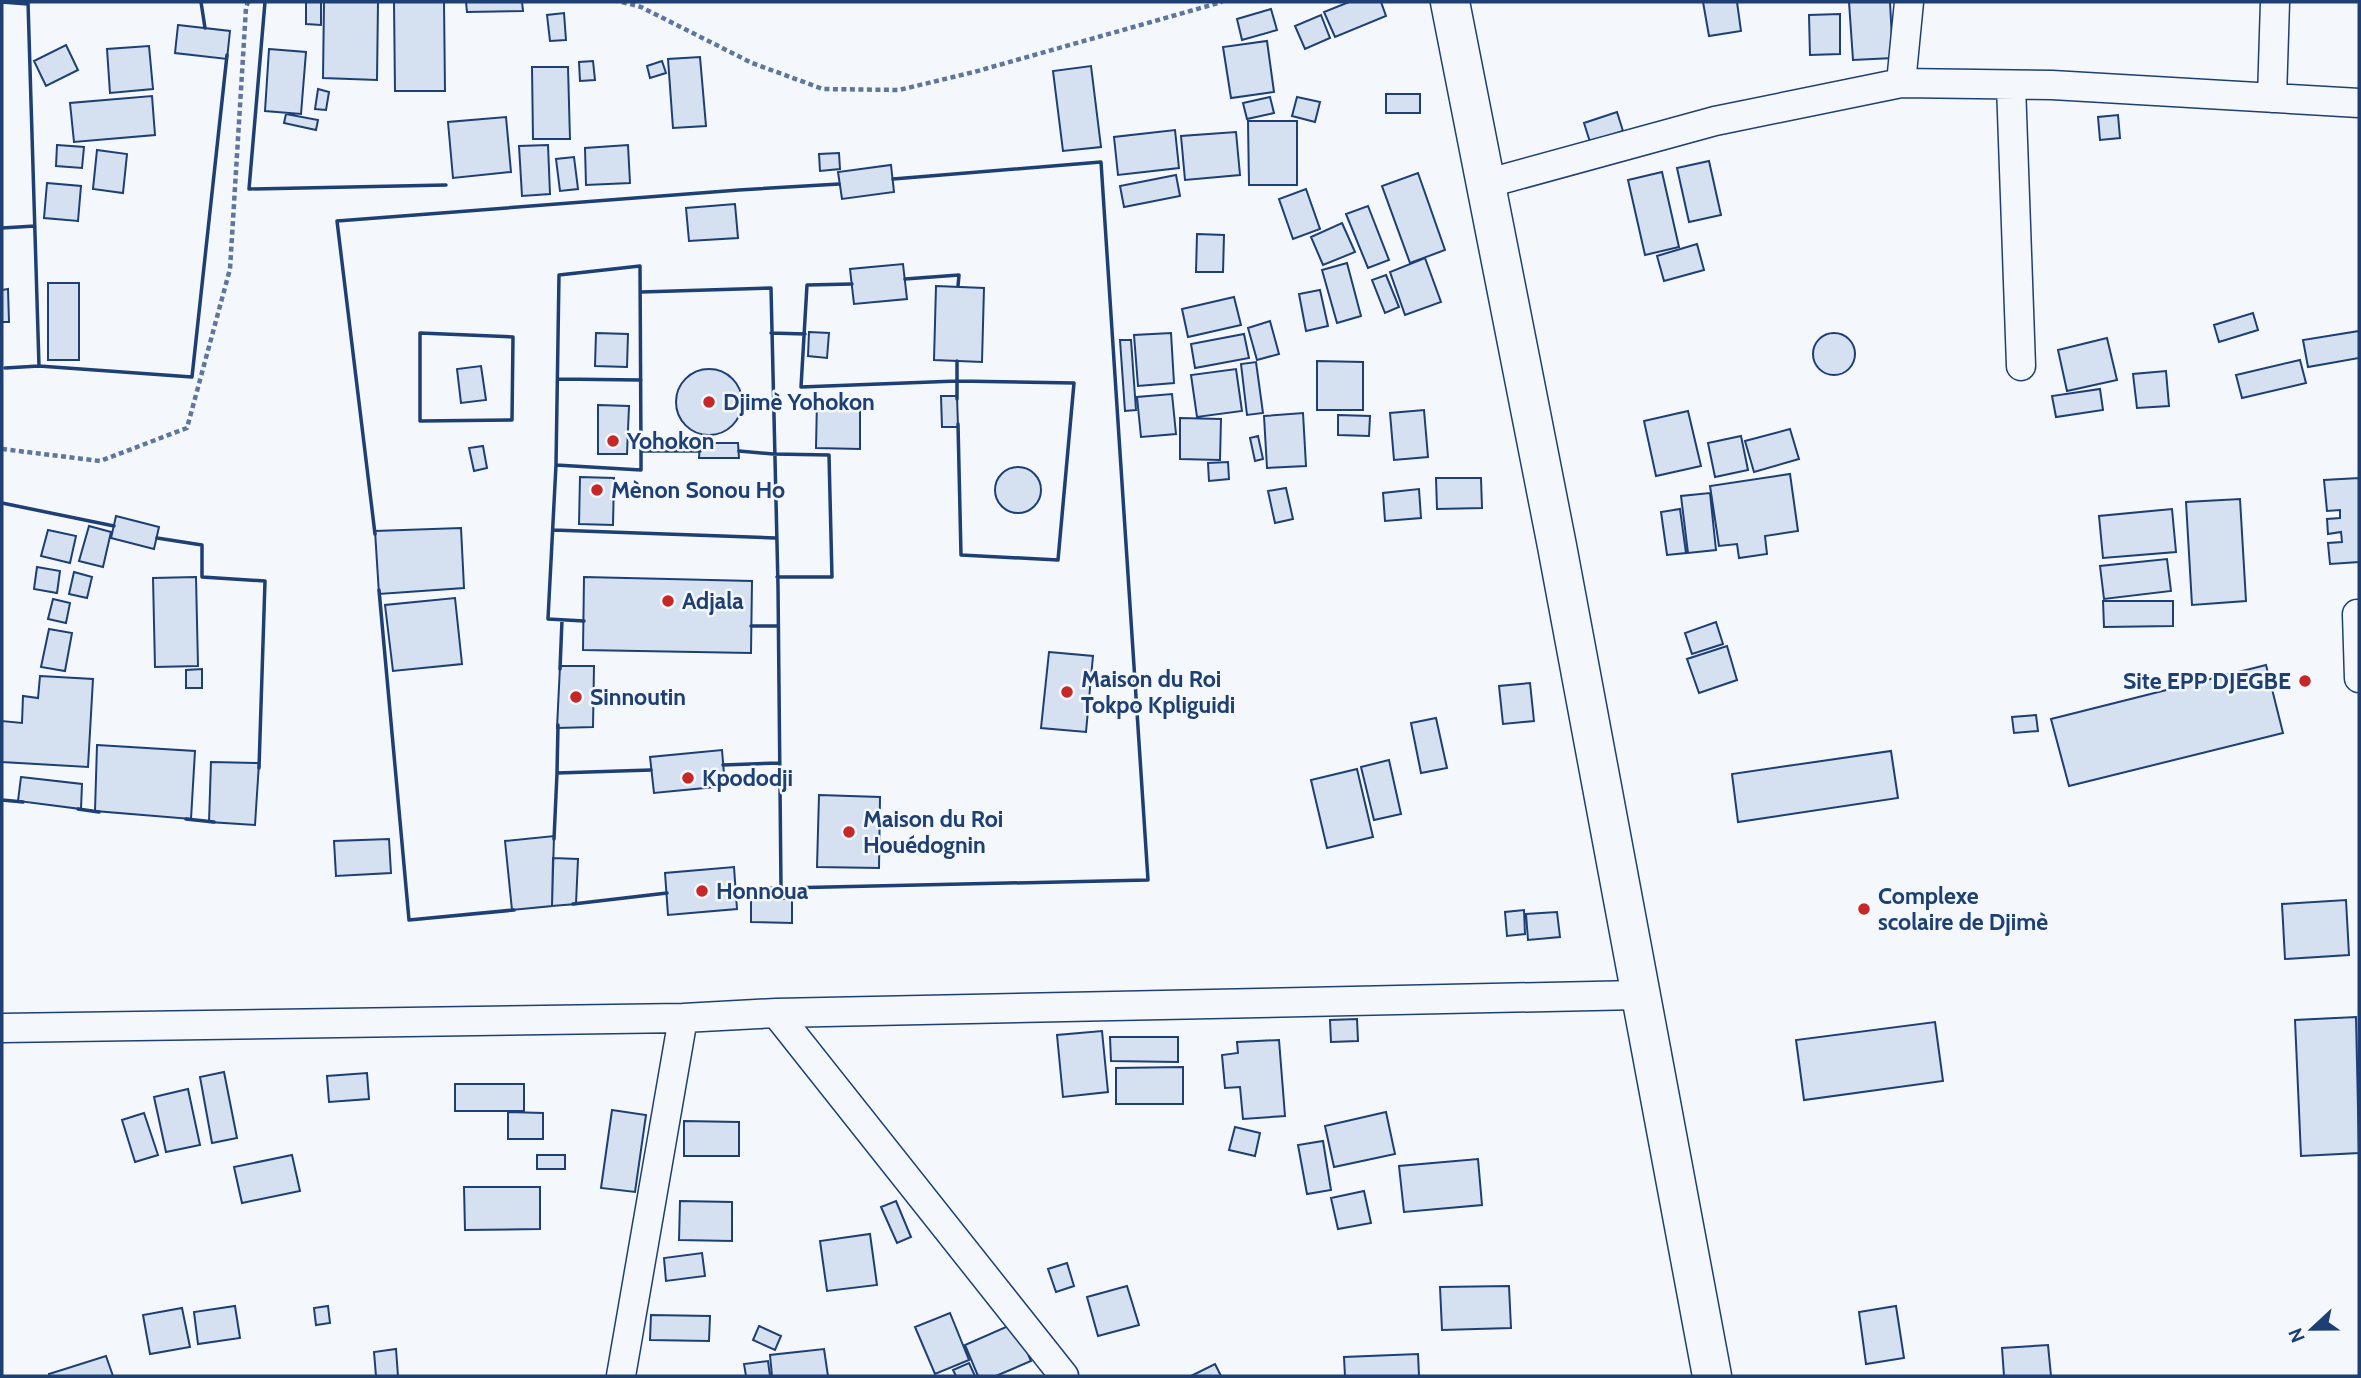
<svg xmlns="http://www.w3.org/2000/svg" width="2361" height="1378" font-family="Cabin,sans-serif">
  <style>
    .building { fill: #d5e0f0; stroke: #1d3f73; stroke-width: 2 }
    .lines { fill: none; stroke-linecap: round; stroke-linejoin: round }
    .street-casing { stroke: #1d3f73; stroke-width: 31 }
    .secondary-casing { stroke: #1d3f73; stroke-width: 41 }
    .path { stroke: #5e769c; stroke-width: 4.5; stroke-dasharray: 5 3.5; stroke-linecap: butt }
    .street { stroke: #f4f7fb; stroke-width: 28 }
    .secondary { stroke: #f4f7fb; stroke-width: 38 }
    .wall { stroke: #1d3f73; stroke-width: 3.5 }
    .poi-dot { fill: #c62828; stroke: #f4f7fb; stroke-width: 2.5 }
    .labels { text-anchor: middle; stroke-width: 5; stroke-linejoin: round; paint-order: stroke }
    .poi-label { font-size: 23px; font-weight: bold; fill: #1d3f73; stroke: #f4f7fb; text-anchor: start }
  </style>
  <rect width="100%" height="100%" fill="#f4f7fb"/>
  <path class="building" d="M306 2H321V25L306 24Z
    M324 2H378L377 80 323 78Z
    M394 2H444L445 91H395Z
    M466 2H522L523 11 467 12Z
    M1349 2H1381L1386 16 1335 37 1324 12Z
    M1703 2H1737L1741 31 1709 36Z
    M1849 2H1890L1893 58 1853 60Z
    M1271 9 1277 30 1242 40 1237 19Z
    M564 13 566 40 550 41 547 15Z
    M1840 14V54L1810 55 1809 15Z
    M1321 15 1330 38 1305 49 1295 26Z
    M178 25 230 31 227 59 175 53Z
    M1267 41 1274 92 1231 98 1223 47Z
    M66 45 78 70 46 86 34 61Z
    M149 46 153 89 110 93 107 49Z
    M269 49 306 52 301 114 265 111Z
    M700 57 706 126 673 128 668 59Z
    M593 61 595 80 580 81 579 62Z
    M662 61 666 73 650 78 647 66Z
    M1091 66 1101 147 1063 151 1053 71Z
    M532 67H568L570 139H533Z
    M318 89 329 92 326 110 315 109Z
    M1386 94H1420V113H1386Z
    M152 96 155 135 74 142 70 103Z
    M1270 97 1274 113 1247 119 1243 103Z
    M1297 97 1320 102 1315 122 1292 116Z
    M1617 112 1623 131 1590 142 1584 123Z
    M286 114 318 120 316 130 284 123Z
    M2118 115 2120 138 2100 140 2098 117Z
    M506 117 511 172 453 178 448 122Z
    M1248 121H1297V185H1249Z
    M1175 130 1179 168 1118 175 1114 137Z
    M1236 132 1240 175 1185 180 1181 136Z
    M57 145 84 147 82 168 56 166Z
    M548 145 550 194 522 196 519 146Z
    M628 145 630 183 586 185 585 148Z
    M97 150 127 154 123 193 93 189Z
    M839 153 840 169 820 171 819 154Z
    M574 157 578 189 560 191 556 159Z
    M1709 161 1721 215 1689 222 1677 168Z
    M891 165 894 192 842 199 838 172Z
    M1662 172 1679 247 1645 255 1628 180Z
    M1418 173 1445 250 1410 263 1382 186Z
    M1176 175 1180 196 1124 207 1120 186Z
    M47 183 81 186 78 221 44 218Z
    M1306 189 1320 229 1293 239 1279 199Z
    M735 204 738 238 689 241 686 208Z
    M1368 206 1389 260 1368 268 1346 214Z
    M1342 223 1355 252 1323 265 1311 237Z
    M1197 234 1224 235 1223 272H1196Z
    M1697 244 1704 270 1664 281 1657 256Z
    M1425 258 1441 302 1405 315 1390 272Z
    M1347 263 1361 316 1337 323 1322 270Z
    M903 264 907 299 854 304 850 269Z
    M1386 275 1399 307 1385 313 1372 280Z
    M48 283H79V360H48Z
    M936 286 984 288 982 362 934 360Z
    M8 289 9 322H2V290Z
    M1320 290 1328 326 1306 331 1299 294Z
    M1234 297 1241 325 1188 337 1182 309Z
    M2253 313 2258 330 2219 342 2214 325Z
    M1270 321 1279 354 1257 360 1248 328Z
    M2359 331V358L2308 367 2303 340Z
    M809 332 829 333 827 358 808 356Z
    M596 333 628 334 627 367 595 366Z
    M1171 333 1174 383 1138 386 1134 335Z
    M1813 354a21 21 0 1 1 42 0a21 21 0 1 1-42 0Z
    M1244 334 1249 358 1195 368 1191 344Z
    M2107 338 2117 380 2067 391 2058 350Z
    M1120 340H1131L1136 410 1125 411Z
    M2300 360 2306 383 2242 398 2236 375Z
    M1317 361 1363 362V410H1317Z
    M1256 362 1263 413 1247 415 1241 364Z
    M481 366 486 400 461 403 457 369Z
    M676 402a33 33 0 1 1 66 0a33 33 0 1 1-66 0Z
    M1236 369 1242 411 1197 417 1191 375Z
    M2166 371 2169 406 2137 408 2133 374Z
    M2100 389 2103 410 2056 417 2052 396Z
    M1172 394 1176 434 1141 437 1137 397Z
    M941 396H957L958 427H942Z
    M817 400H860V449L816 448Z
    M598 405 629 406 627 454H598Z
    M1424 410 1428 457 1394 460 1390 413Z
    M1688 411 1701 466 1656 476 1644 421Z
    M1303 413 1306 466 1267 468 1264 416Z
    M1338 415 1370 416 1369 436 1338 435Z
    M1180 418 1221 419 1220 460 1180 459Z
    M1790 429 1799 459 1754 472 1745 441Z
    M1258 436 1263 459 1255 461 1250 438Z
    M1741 436 1748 470 1715 477 1708 443Z
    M700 443H738L739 458H699Z
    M483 446 487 468 474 471 469 448Z
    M1228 462 1229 479 1209 481 1208 463Z
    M995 490a23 23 0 1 1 46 0a23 23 0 1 1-46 0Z
    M1790 474 1798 531 1765 536 1767 554 1739 558 1737 544 1719 546 1710 486Z
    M580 477 614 478 613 525 579 524Z
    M1436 478H1481L1482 508 1437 509Z
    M2359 478V562L2330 564 2328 543 2342 542 2341 532 2328 534 2327 519 2340 518V510L2327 511 2324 480Z
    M1286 488 1293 519 1275 523 1268 491Z
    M1419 489 1421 518 1385 521 1383 493Z
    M1710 493 1716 550 1688 553 1681 496Z
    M2240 499 2246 601 2192 605 2186 502Z
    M1680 509 1686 553 1667 555 1661 512Z
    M2172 509 2176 552 2103 558 2099 516Z
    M116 516 159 527 154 549 111 538Z
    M89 526 111 532 103 567 79 561Z
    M461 528 464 588 379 594 375 531Z
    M48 530 76 536 70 563 41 556Z
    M2167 559 2171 591 2104 599 2100 566Z
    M37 567 60 571 57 593 34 589Z
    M74 572 92 577 87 598 69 594Z
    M196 577 198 666 155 667 153 578Z
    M584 577 752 581 751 653 583 650Z
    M455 598 462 664 393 671 385 605Z
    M53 599 70 603 66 623 48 619Z
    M2103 601H2173V626L2104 627Z
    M1716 622 1723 644 1692 654 1685 633Z
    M49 629 72 633 65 671 41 667Z
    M1727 646 1737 680 1699 693 1687 659Z
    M1049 652 1093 656 1086 732 1041 728Z
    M2266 665 2283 733 2069 786 2051 719Z
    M560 666H594L593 727 557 728Z
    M202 669V688H186V670Z
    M40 676 93 679 88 767 2 762V721L22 723 23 696 38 698Z
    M1530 683 1534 721 1503 724 1499 686Z
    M2036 715 2038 731 2014 733 2012 717Z
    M1436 718 1447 768 1421 773 1411 723Z
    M97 745 195 751 191 819 95 811Z
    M722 750 725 786 654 793 650 757Z
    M1891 751 1898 798 1738 822 1732 774Z
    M1389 760 1401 814 1374 820 1361 767Z
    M211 762 259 763 255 825 209 822Z
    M1357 769 1373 837 1327 848 1311 780Z
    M21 777 82 784 81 809 18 801Z
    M819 795 880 797 879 868 817 867Z
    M554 836 552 906 512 910 505 841Z
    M389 839 391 873 336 876 334 841Z
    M553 858 578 859 576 904 552 906Z
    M734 867 737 909 668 915 665 873Z
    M751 898 792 899V923L751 922Z
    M2346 900 2349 955 2285 959 2282 904Z
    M1524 910 1525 934 1507 936 1505 912Z
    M1557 912 1560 937 1528 940 1526 914Z
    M2356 1017 2359 1153 2301 1156 2295 1020Z
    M1357 1019 1358 1041 1331 1042 1330 1020Z
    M1935 1022 1943 1081 1804 1100 1796 1040Z
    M1102 1031 1108 1092 1063 1097 1057 1035Z
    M1110 1037H1178V1062L1111 1061Z
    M1279 1040 1285 1116 1243 1119 1240 1087 1225 1088 1222 1055 1238 1053 1237 1042Z
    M1183 1067V1104H1116V1068Z
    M224 1072 237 1138 212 1143 200 1077Z
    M367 1073 369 1099 329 1102 327 1076Z
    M455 1084H524V1111H455Z
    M188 1089 200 1145 166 1152 154 1097Z
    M612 1110 646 1115 635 1192 601 1188Z
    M508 1112 543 1113V1139H508Z
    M1386 1112 1395 1154 1334 1167 1325 1126Z
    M144 1113 158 1155 135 1162 122 1120Z
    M684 1121 739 1122V1156H684Z
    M1235 1127 1260 1133 1255 1156 1229 1150Z
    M1323 1141 1331 1190 1307 1194 1298 1145Z
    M292 1155 300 1191 242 1203 234 1167Z
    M537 1155H565V1169H537Z
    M1478 1159 1482 1205 1404 1212 1399 1166Z
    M464 1187H540V1229L465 1230Z
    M1364 1191 1371 1223 1338 1229 1331 1198Z
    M680 1201 732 1202V1241L679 1240Z
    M896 1201 911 1237 897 1243 881 1207Z
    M870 1234 877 1285 827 1291 820 1241Z
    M702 1253 705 1276 666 1281 664 1258Z
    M1067 1263 1074 1286 1056 1292 1048 1269Z
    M1127 1286 1139 1325 1098 1336 1087 1297Z
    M1509 1286 1511 1328 1442 1330 1440 1287Z
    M235 1306 240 1338 198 1344 194 1312Z
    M328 1306 330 1323 316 1325 314 1308Z
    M1896 1306 1904 1358 1866 1364 1859 1312Z
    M182 1308 190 1347 150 1354 143 1315Z
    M950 1313 969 1360 935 1374 915 1327Z
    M651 1315 710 1316 709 1341 650 1340Z
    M1015 1323 1031 1361 996 1376H978L965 1345Z
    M759 1326 781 1336 775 1350 753 1340Z
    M2048 1345 2051 1376H2004L2002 1348Z
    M396 1349 398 1376H376L374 1352Z
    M824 1349 828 1376H772L770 1355Z
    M1418 1354 1419 1376H1345L1344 1357Z
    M106 1356 113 1376H49V1374Z
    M768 1361 770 1376H746L744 1364Z
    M969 1363 975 1376H956L953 1370Z
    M1215 1364 1221 1376H1191Z"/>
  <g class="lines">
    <defs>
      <path id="street" d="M1901 83 1909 2
        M2011 85 2021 366
        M2272 98 2275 2
        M1485 184 1715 121 1901 83 2052 85 2359 103
        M2357 614 2359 678
        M776 1013 1064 1376
        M2 1028 683 1018 776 1013 1639 995
        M621 1376 683 1018"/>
      <path id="secondary" d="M1450 2 1557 546 1712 1376"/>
    </defs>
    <use href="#street" class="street-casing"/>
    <use href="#secondary" class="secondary-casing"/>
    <path class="path" d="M622 2 641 7 752 63 823 89 899 90 974 72 1222 2
      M2 449 100 461 187 428 230 269 246 8 248 2"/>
    <use href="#street" class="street"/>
    <use href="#secondary" class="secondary"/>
    <path class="wall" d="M2 2 28 4
      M28 2 39 366
      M201 2 205 28
      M265 2 249 189 446 185
      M2 228 35 226
      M905 279 959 275 958 286
      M852 284 807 285 801 387 957 381 1074 383 1058 560 961 555 958 424
      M641 292 771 288 778 586 781 887
      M420 333 513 337 512 420 420 421Z
      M771 333 805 334
      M957 361V399
      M5 368 39 366 192 377 227 55
      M558 379 641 380
      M739 451 773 454 829 455 832 577H777
      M556 465 641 470V451
      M2 503 114 526
      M553 530 775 538
      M375 534 337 221 739 190 839 184
      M157 538 202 545V577L265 581 259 768
      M379 590 409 920 514 910
      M584 621 548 619 556 465 559 275 640 266 641 451H700
      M751 626H777
      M560 669 562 620
      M558 725 557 773 651 770
      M723 765 779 763
      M2 800 23 802
      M78 809 99 812
      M186 819 214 822
      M554 839 557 773
      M737 889 1148 880 1101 162 893 179
      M573 904 667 893"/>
  </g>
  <g class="poi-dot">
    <circle cx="709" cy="402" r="7"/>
    <circle cx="613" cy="441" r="7"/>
    <circle cx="597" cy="490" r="7"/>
    <circle cx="668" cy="601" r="7"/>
    <circle cx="2305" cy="681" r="7"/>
    <circle cx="1067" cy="692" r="7"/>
    <circle cx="576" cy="697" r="7"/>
    <circle cx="688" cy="778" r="7"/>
    <circle cx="849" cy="832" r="7"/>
    <circle cx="702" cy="891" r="7"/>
    <circle cx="1864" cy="909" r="7"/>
  </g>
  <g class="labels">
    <g class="poi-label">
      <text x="723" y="410">Djimè Yohokon</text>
      <text x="627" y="449">Yohokon</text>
      <text x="611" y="498">Mènon Sonou Ho</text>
      <text x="682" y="609">Adjala</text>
      <text x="1081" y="687">Maison du Roi<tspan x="1081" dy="26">Tokpo Kpliguidi</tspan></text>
      <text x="2291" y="689" text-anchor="end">Site EPP DJEGBE</text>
      <text x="590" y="705">Sinnoutin</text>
      <text x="702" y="786">Kpododji</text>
      <text x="863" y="827">Maison du Roi<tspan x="863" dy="26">Houédognin</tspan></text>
      <text x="716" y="899">Honnoua</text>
      <text x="1878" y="904">Complexe<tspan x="1878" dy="26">scolaire de Djimè</tspan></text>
    </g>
  </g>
  <rect width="2361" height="1378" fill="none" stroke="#1d3f73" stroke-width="7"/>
  <g transform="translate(2312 1329) rotate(248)" stroke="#f4f7fb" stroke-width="5" paint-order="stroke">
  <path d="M0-5L12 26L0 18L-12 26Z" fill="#1d3f73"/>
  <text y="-10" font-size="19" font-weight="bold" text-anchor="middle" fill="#1d3f73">N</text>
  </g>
</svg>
